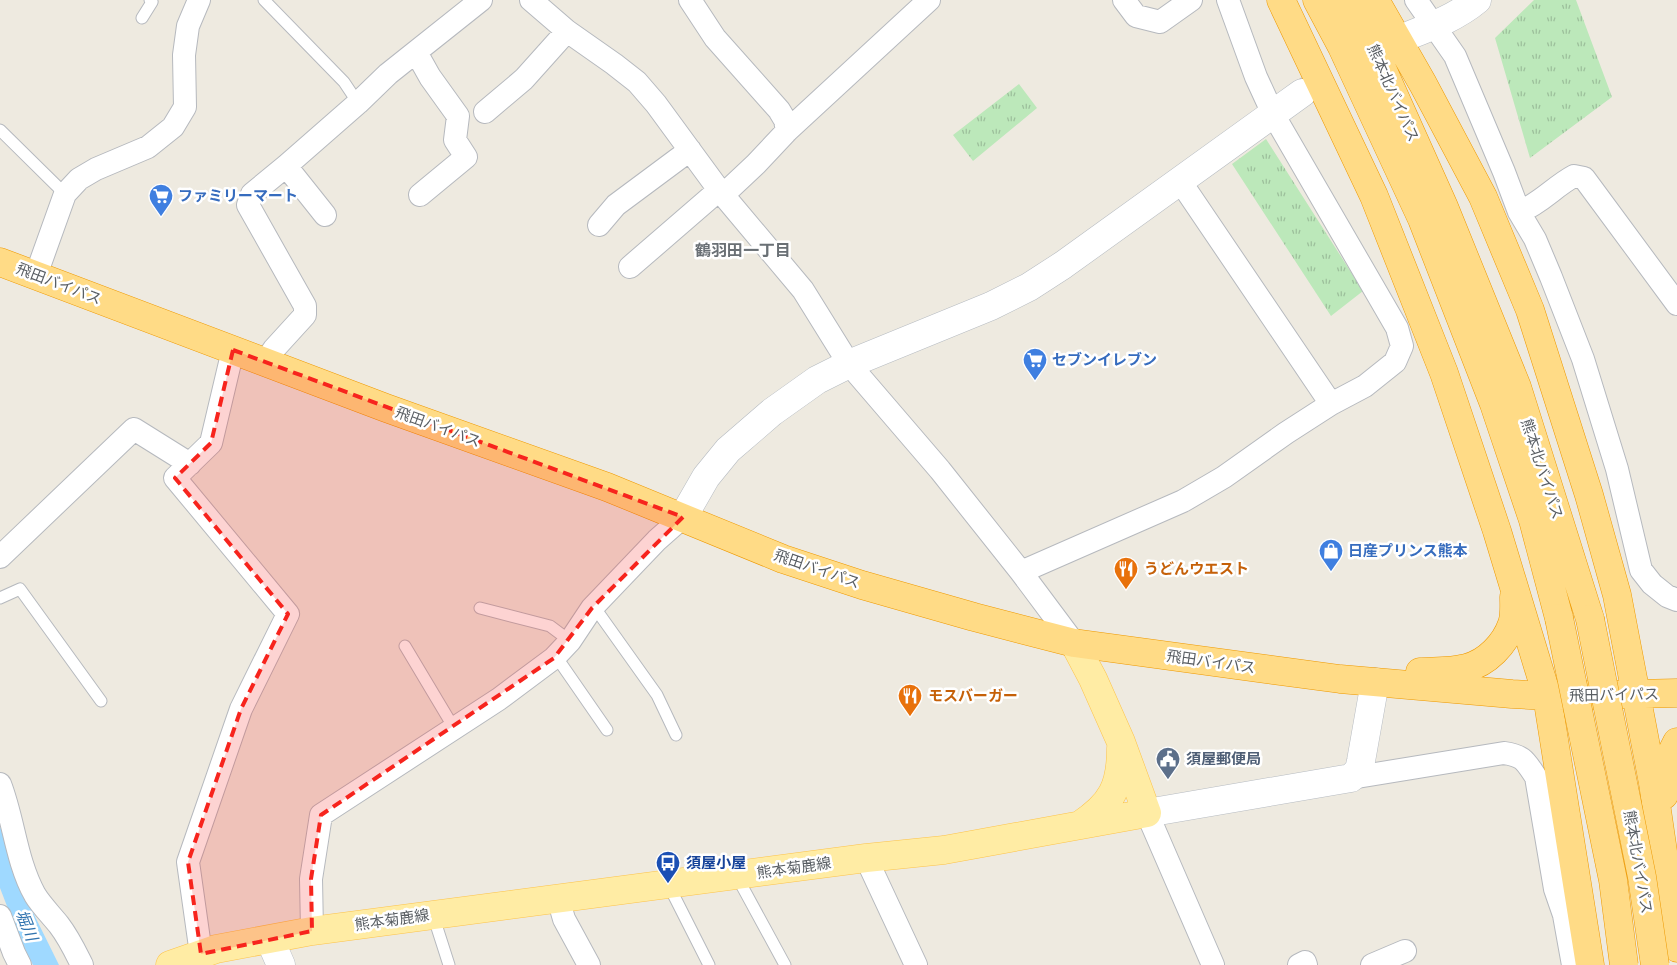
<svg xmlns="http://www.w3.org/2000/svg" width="1677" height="965" font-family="'Titillium Web','Noto Sans JP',sans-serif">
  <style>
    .park { fill: url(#park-tufts) }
    .water { fill: #9fd9ff }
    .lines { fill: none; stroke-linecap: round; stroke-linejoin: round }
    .secondary-tunnel { stroke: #c9c7c1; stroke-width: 28; stroke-dasharray: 28 14; stroke-linecap: butt }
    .lane-casing { stroke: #b6b9be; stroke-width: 13 }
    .street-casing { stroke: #b6b9be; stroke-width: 24 }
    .secondary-casing { stroke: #b6bbc1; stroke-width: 29 }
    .primary-casing { stroke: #fdc34a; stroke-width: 29 }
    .highway-casing { stroke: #e90; stroke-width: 29 }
    .lane { stroke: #fff; stroke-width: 11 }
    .street { stroke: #fff; stroke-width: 22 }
    .secondary { stroke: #fff; stroke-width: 28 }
    .primary { stroke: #ffeca4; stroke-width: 28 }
    .highway { stroke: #ffdb86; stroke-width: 28 }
    .highway-bridge-casing { stroke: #e90; stroke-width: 29; stroke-linecap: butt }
    .highway-bridge { stroke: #ffdb86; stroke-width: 28 }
    .marked { fill: #f7241d; fill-opacity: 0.2; stroke: #f7241d; stroke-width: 4; stroke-dasharray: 10 6; stroke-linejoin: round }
    .labels { text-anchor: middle; stroke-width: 5; stroke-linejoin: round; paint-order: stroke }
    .street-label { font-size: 15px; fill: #595e63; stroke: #fff }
    .shop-label { font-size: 15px; font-weight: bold; fill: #366cbe; stroke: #fff; text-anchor: start }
    .food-label { font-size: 15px; font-weight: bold; fill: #c56008; stroke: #fff; text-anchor: start }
    .service-label { font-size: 15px; font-weight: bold; fill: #4e5e75; stroke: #fff; text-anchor: start }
    .transit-label { font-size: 15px; font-weight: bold; fill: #164399; stroke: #fff; text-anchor: start }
    .neighbourhood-label { font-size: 16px; font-weight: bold; fill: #6a7075; stroke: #fff }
    .water-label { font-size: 16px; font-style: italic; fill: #3275b0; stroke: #fff }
  </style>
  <defs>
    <pattern id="park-tufts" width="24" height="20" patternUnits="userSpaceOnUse" patternTransform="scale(1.25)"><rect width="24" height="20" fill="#bce8ba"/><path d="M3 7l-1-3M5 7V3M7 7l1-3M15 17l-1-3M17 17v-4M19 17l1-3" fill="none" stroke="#9cbf9b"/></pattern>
  </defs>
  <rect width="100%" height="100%" fill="#eeeae0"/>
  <path class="park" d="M1534 0H1576L1612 97 1530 158 1495 38Z
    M1019 84 1037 108 973 161 953 135Z
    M1266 139 1363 291 1331 316 1232 164Z"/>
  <path class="water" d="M0 826 13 872 59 965H33L20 940 0 888Z"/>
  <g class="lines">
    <path class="secondary-tunnel" d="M1302 93 1371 56"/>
    <defs>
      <path id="lane" d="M264 0 344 82 358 103
        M142 18 152 2 150 0
        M0 130 65 194
        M0 598 20 589 101 701
        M480 608 550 626 570 641
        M592 608 600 615 657 695 676 735
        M405 646 454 728
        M554 658 562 665 607 730
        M736 875 785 965
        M668 884 709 965
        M433 915 449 965"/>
      <path id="street" d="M531 0 567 31 614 64 637 82 656 104 719 190 803 290 849 364 940 470 1021 572 1074 643
        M690 0 715 38 779 110 785 120 787 131
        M1124 0 1136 16 1160 22 1191 0
        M1416 0 1455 56 1504 172 1519 212 1535 239 1551 277 1583 359 1617 469 1641 570 1652 584 1667 596 1677 600
        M416 52 430 77 458 116 455 140 466 157 420 195
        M485 112 524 79 567 31
        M286 166 325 215
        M1180 181 1331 404
        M723 195 756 164 787 131 929 0
        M1519 212C1540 204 1555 186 1574 176L1584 178 1677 304
        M599 225 616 205 690 150
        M630 267 719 190
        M36 275 65 194 79 179 96 169 148 147 173 127 185 107 184 55 188 26 199 0
        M265 362 274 349 305 315V306L248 205 252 194 286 166 358 103 388 74 481 0
        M0 557 134 429 190 464
        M1021 572 1183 501 1224 477 1286 433 1331 404 1365 386 1395 362 1402 346 1397 328 1273 114 1256 77 1228 0
        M1351 778 1504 753C1524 756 1525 761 1536 777L1555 889 1564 915 1573 965
        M0 784C14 820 16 861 35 895 41 905 51 915 59 925 69 938 75 951 82 965
        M1147 813 1213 965
        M866 858 916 965
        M558 898 564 919 589 965
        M0 916 14 953 20 965
        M312 931 311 879 321 815 499 699 554 658 570 641 592 608 657 540 683 517
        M201 954 188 862 241 709 288 614 175 478 211 443 233 350
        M1299 965 1305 962 1306 965
        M1372 965 1405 951"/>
      <path id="secondary" d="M1410 35C1433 26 1458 16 1477 0
        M683 517 706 477 728 450 772 412 817 380 849 364 991 306 1029 287 1063 265 1302 93
        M1147 813 1351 778 1359 770 1361 761 1375 682
        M270 940 281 965"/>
      <path id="primary" d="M1080 825C1112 804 1121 786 1121 748
        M170 965 216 949 312 931 866 858 944 850 1147 813 1121 742 1093 679 1074 643"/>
      <path id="highway" d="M1281 0 1374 196 1444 373 1497 531 1547 696 1590 965
        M1317 0 1342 47 1422 219 1494 404 1533 520 1559 618
        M1346 0 1367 35 1444 207 1517 387 1590 619
        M1375 0 1423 84 1483 197 1530 310 1589 495 1617 595 1653 783 1677 948
        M0 262 386 408 607 487 783 559 862 585 974 617 1074 643 1340 679 1512 694 1547 696 1677 693
        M1420 672C1435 671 1452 672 1466 668 1487 663 1505 644 1512 624 1515 616 1514 605 1514 597
        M1664 795C1661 776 1668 759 1677 742"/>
    </defs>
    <use href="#lane" class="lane-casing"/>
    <use href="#street" class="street-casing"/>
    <use href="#secondary" class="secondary-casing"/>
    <use href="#primary" class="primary-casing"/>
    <use href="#highway" class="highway-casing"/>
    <use href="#lane" class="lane"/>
    <use href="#street" class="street"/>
    <use href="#secondary" class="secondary"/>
    <use href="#primary" class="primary"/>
    <use href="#highway" class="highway"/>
    <defs>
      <path id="highway-bridge" d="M1559 618 1613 880 1624 965
        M1590 619 1642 877 1655 965"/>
    </defs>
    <use href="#highway-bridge" class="highway-bridge-casing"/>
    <use href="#highway-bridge" class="highway-bridge"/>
  </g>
  <path class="marked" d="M233 350 683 517 592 608 554 658 321 815 311 879 312 931 201 954 188 862 241 709 288 614 175 478 211 443Z"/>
  <defs>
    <symbol id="supermarket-pin" viewBox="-11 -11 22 30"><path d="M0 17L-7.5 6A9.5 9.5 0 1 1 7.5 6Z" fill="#3f7fe0" stroke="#fff"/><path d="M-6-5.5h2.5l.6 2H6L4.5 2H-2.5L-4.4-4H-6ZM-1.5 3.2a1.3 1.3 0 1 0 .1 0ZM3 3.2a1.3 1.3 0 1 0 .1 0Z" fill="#fff"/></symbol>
    <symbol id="shop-pin" viewBox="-11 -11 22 30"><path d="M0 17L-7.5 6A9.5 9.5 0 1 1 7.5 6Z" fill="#3f7fe0" stroke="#fff"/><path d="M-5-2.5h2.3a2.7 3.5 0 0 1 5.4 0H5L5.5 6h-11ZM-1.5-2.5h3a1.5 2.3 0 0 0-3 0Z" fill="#fff"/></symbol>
    <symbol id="restaurant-pin" viewBox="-11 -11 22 30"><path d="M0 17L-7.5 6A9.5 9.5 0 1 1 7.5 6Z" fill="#e8710a" stroke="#fff"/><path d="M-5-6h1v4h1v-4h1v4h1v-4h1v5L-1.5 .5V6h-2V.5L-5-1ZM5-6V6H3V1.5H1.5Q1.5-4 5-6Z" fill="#fff"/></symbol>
    <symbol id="civic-pin" viewBox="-11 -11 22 30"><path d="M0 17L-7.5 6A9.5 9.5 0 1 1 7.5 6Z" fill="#5c6f8a" stroke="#fff"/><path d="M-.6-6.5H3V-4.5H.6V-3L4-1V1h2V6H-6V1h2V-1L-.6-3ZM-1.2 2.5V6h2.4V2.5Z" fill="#fff"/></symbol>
    <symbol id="bus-pin" viewBox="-11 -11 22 30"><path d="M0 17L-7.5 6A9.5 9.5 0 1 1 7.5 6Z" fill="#1a4fb4" stroke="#fff"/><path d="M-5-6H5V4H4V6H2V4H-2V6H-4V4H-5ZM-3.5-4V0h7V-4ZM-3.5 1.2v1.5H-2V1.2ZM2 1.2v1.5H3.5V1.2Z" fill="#fff"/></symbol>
  </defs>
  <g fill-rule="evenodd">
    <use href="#supermarket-pin" x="147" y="182" width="28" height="38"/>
    <use href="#supermarket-pin" x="1021" y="346" width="28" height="38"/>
    <use href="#shop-pin" x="1317" y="537" width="28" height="38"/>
    <use href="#restaurant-pin" x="1112" y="555" width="28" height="38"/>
    <use href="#restaurant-pin" x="896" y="682" width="28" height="38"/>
    <use href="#civic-pin" x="1154" y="745" width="28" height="38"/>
    <use href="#bus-pin" x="654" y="849" width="28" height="38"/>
  </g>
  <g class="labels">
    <g class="street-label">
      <text transform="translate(1393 93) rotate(66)" y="5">熊本北バイパス</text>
      <text transform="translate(59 284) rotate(21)" y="5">飛田バイパス</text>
      <text transform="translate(438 427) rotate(20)" y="5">飛田バイパス</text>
      <text transform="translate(1542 469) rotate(72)" y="5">熊本北バイパス</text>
      <text transform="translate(817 569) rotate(19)" y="5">飛田バイパス</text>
      <text transform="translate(1211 662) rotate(8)" y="5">飛田バイパス</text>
      <text transform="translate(1614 695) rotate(-1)" y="5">飛田バイパス</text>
      <text transform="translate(1638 862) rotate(80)" y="5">熊本北バイパス</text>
      <text transform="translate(794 868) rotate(-8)" y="5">熊本菊鹿線</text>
      <text transform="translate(392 920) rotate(-8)" y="5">熊本菊鹿線</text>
    </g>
    <g class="shop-label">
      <text x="178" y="201">ファミリーマート</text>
      <text x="1052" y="365">セブンイレブン</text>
      <text x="1348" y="556">日産プリンス熊本</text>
    </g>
    <g class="food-label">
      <text x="1144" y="574">うどんウエスト</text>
      <text x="928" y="701">モスバーガー</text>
    </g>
    <g class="service-label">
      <text x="1186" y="764">須屋郵便局</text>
    </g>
    <g class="transit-label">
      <text x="686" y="868">須屋小屋</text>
    </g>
    <g class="neighbourhood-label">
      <text x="743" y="256">鶴羽田一丁目</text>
    </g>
    <g class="water-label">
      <text transform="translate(27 925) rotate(68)" y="6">堀川</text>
    </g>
  </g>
</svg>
